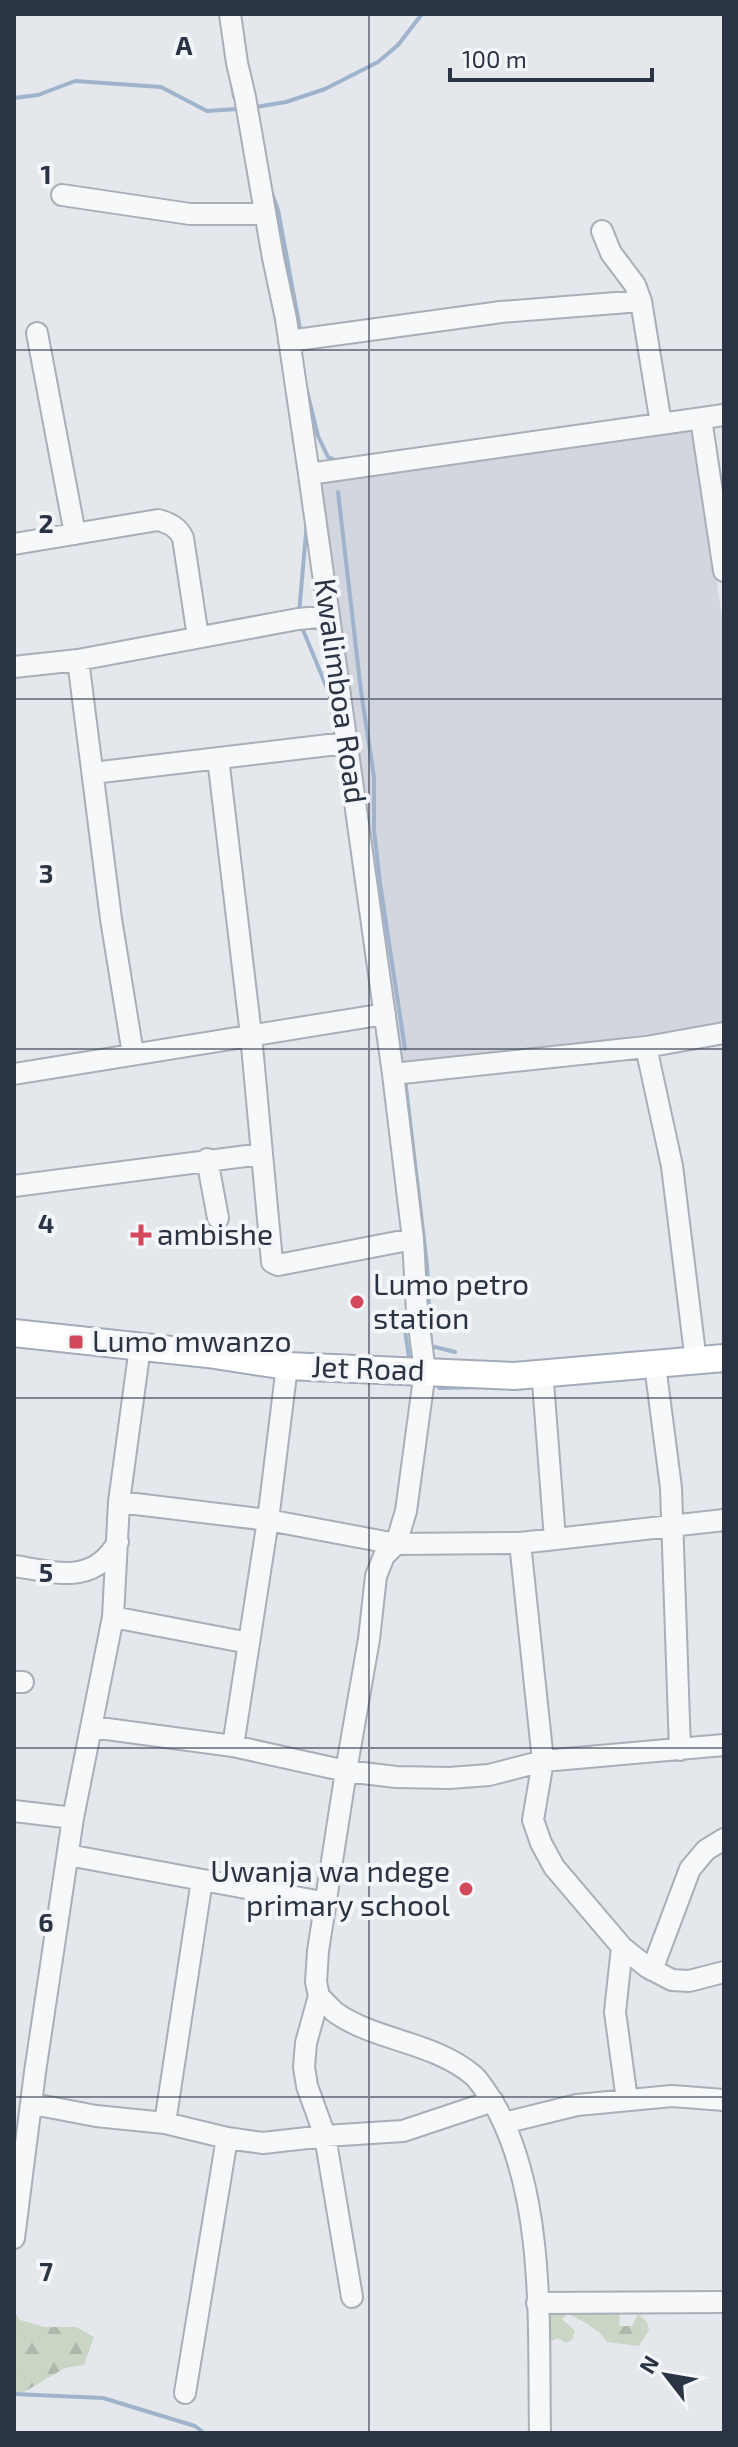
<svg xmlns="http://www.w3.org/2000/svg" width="738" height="2447" font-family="'Exo 2',sans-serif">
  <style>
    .built { fill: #d2d6de }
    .forest { fill: url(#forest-firs) }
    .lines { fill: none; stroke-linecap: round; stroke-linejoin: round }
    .stream { stroke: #9fb4cc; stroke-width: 4 }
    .minor-casing { stroke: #a9aeb7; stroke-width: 24 }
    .major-casing { stroke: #a3abb8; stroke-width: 30 }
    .minor { stroke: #f7f8fa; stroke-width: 20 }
    .major { stroke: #fff; stroke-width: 26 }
    .grid { fill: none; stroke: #2b3445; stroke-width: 2; stroke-opacity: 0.55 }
    .poi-dot { fill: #d1495b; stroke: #f4f6f9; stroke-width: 3 }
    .labels { text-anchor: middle; stroke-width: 8; stroke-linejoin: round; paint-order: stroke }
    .street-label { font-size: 30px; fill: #2b3445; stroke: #f4f6f9 }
    .poi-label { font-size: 30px; fill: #2b3445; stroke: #f4f6f9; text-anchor: start }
    .grid-label { font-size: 26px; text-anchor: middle; font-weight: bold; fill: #2b3445; stroke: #f4f6f9; stroke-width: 8; stroke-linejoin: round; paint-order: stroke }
  </style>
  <defs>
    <pattern id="forest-firs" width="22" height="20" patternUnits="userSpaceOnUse" patternTransform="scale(2)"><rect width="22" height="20" fill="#c9d6c5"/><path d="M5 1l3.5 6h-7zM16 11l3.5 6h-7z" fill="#adb8ab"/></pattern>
  </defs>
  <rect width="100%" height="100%" fill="#e4e7ec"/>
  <path class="built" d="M695 429 724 632V1024L399 1067 320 482Z"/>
  <path class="forest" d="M548 2305 627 2308 620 2313 619 2326H632L638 2314 647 2322 649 2330 639 2346 607 2342C597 2327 584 2322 568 2314L562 2319 575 2331 572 2340 566 2343 558 2338 552 2341 545 2340Z
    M14 2311 20 2320 45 2327H76L94 2337 84 2365 65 2368 14 2398Z"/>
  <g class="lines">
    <path class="stream" d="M232 84 234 97 239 100
      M14 98 38 95 75 81 161 87 207 111 237 109
      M256 107 286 102 325 89 378 62 398 45 422 14
      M271 191 278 210 301 334
      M306 387 318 436 328 457 340 462
      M338 492 361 691 374 777V830L380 883 405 1049
      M299 613 307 522
      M301 625 331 698
      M405 1079 427 1265 431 1346 455 1352
      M404 1324 410 1364
      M439 1388 483 1387
      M14 2394 103 2398 195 2426 204 2433"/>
    <defs>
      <path id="minor" d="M230 14 237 63 245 97 273 258 286 319 309 474 393 1074 413 1239 417 1312 425 1371 406 1511 396 1544 384 1556 376 1576 369 1639 346 1771 318 1951 316 1982 319 1996 306 2043 304 2067 307 2086 325 2136 352 2297
        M62 195 190 214H265
        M602 231 611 253 635 285 641 301 661 424
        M37 333 75 534
        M289 341 501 312 641 301
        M701 419 724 571
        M309 474 724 415
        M14 544 158 520C169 523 178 527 183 538L198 637
        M78 660 111 919 133 1054
        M14 667 78 660 298 619 329 616
        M218 758 251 1035 272 1262 278 1265 413 1239
        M93 773 346 743
        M646 1047 672 1166 696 1362
        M14 1074 385 1014
        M393 1074 646 1047 724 1033
        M207 1159 218 1218
        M14 1186 262 1154
        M655 1365 671 1488 680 1750
        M538 1374 543 1382 555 1539
        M119 1502 268 1520 396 1544 520 1543 724 1520
        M520 1543 543 1761 533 1820 541 1843 554 1867 622 1947 647 1967 672 1980 689 1981 724 1972
        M14 1566C56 1572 93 1586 118 1542
        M113 1617 249 1643
        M14 1682H23
        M92 1727 233 1746 346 1771 396 1777 449 1778 489 1775 543 1761 724 1745
        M233 1746 268 1520 287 1366
        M14 1811 73 1818
        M68 1855 327 1903
        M622 1947 615 2012 627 2100
        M652 1970 690 1869 706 1850 724 1839
        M319 1996C324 2001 330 2008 336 2013 376 2041 435 2042 474 2076 483 2085 491 2099 498 2111 546 2204 538 2330 540 2433
        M33 2104 96 2116 165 2123 227 2138 263 2143 325 2136 403 2131 493 2101
        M165 2123 202 1880
        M504 2123 577 2105 672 2096 724 2100
        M14 2238 35 2072 73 1818 113 1617 119 1502 140 1347
        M537 2303 724 2302
        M185 2393 227 2138"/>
      <path id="major" d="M14 1333 208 1354 287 1366 514 1376 724 1358"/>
    </defs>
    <use href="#minor" class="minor-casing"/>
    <use href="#major" class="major-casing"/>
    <use href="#minor" class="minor"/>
    <use href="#major" class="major"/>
  </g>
  <path class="grid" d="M369 14V2433M14 350H724M14 699H724M14 1049H724M14 1398H724M14 1748H724M14 2097H724"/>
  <g class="poi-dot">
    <path d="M137 1223h8v8h8v8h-8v8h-8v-8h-8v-8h8z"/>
    <circle cx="357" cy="1302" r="8"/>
    <rect x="68" y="1334" width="16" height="16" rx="4"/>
    <circle cx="466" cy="1889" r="8"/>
  </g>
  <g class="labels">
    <g class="street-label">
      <text transform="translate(340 691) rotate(82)" y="10">Kwalimboa Road</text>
      <text transform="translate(368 1369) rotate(2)" y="10">Jet Road</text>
    </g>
    <g class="poi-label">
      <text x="157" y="1245">ambishe</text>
      <text x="373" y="1295">Lumo petro<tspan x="373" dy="34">station</tspan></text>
      <text x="92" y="1352">Lumo mwanzo</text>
      <text x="450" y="1882" text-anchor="end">Uwanja wa ndege<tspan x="450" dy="34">primary school</tspan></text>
    </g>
  </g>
  <g class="grid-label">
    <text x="184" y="55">A</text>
    <text x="46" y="184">1</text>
    <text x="46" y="533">2</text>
    <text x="46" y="883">3</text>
    <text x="46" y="1233">4</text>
    <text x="46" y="1582">5</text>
    <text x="46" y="1932">6</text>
    <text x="46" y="2281">7</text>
  </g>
  <rect width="738" height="2447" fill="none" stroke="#2b3445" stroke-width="32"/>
  <g transform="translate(666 2375) rotate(301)" stroke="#f4f6f9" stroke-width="6" paint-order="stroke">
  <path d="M0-6L14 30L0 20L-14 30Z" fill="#2b3445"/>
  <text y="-12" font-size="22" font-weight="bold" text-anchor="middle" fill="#2b3445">N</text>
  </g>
  <path d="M450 68v12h202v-12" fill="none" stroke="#2b3445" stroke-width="4"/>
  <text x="462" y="68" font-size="24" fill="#2b3445" stroke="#f4f6f9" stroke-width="6" paint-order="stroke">100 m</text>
</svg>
